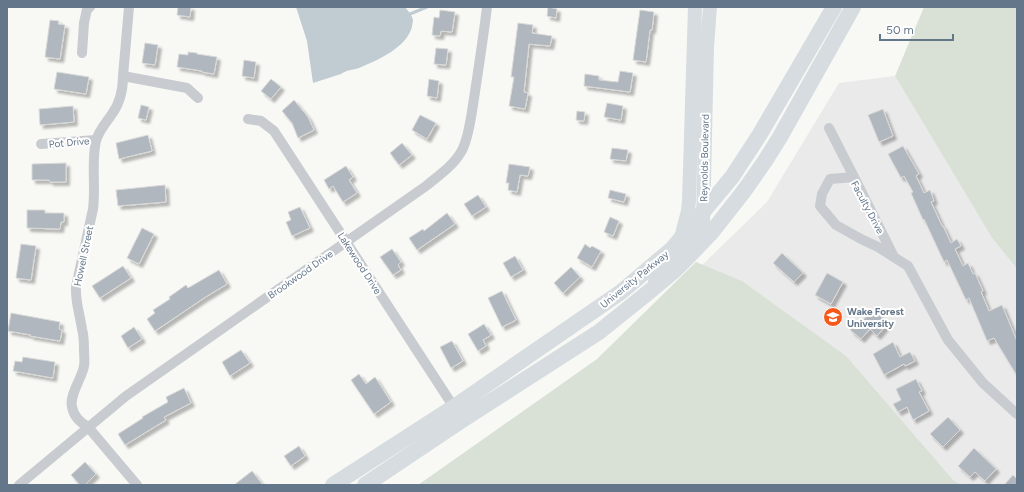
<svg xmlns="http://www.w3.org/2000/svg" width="1024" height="492" font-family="Figtree,sans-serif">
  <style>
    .built { fill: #e9eae9 }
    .green { fill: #d9e1d6 }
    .water { fill: #c1ccd2 }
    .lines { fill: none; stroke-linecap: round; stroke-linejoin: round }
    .stream { stroke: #c1ccd2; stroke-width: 3 }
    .building { fill: #b0b7bf; stroke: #dadad8; filter: url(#shadow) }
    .street { stroke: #c8ccd0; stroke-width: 10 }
    .secondary { stroke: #d6dce0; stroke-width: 14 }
    .primary { stroke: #d6dce0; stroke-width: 16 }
    .labels { text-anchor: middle; stroke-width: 4; stroke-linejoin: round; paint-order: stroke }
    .street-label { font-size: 10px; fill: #64778a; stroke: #fff }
    .poi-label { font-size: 10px; font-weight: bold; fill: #64778a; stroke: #fff; text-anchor: start }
  </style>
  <defs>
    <filter id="shadow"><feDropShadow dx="3.5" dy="3.5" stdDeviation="1" flood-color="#0004"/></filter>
  </defs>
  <rect width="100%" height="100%" fill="#f8f9f5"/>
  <path class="built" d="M895 76 992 238 1017 269V485H432L598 366 767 202 839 83Z"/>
  <path class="green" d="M924 7H1017V269L992 238 895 76Z
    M696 262 742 281 846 356 953 480 961 485H418L597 359Z"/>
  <path class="water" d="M296 7H405C408 11 413 16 413 21 413 21 412 26 412 27 406 48 378 60 359 68 353 70 346 70 341 74L313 83 307 41Z"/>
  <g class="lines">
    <path class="stream" d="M408 16 410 14 427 7"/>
  </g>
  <path class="building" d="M178 7H191L190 17 177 15Z
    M548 7 557 9 556 18 547 16Z
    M440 10 455 12 452 32 441 31 440 36 432 35 434 17 439 18Z
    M640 10 654 12 652 30H650L646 62 633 60Z
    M50 20 59 21 58 24 65 25 60 59 45 57Z
    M518 23 533 25 532 33 552 36 550 46 529 44 524 92 528 93 525 109 509 106 514 77H511Z
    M145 43 158 45 155 65 142 63Z
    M436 48 448 49 446 65 434 64Z
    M188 52 197 53V54L217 57 214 74 202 72V71L177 67 179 54 188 55Z
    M244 60 256 62 254 78 242 76Z
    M620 71 633 73 630 92 584 86 585 74 599 76V80L618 82Z
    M57 72 89 77 86 94 54 89Z
    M271 79 281 87 271 99 261 91Z
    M429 79 439 81 437 98 427 96Z
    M294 100 308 117 314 130 298 138 292 123 282 111Z
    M607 103 623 106 621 120 604 117Z
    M141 105 149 107 146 120 138 118Z
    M73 106 74 122 40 125 39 109Z
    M883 109 893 136 879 142 868 115Z
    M577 111 585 112 584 121 576 120Z
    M420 115 436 123 427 139 412 130Z
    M148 135 152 151 119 159 116 143Z
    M402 143 412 155 399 165 390 153Z
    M903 146 919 174 916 176 924 193 930 190 934 201 931 202 942 226H943L951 243 957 239 961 246 955 249 963 266 968 263 973 274 975 273 983 291 981 292 989 311 1002 305 1017 341V376L994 338 987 341 969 298 966 300 947 260 944 262 924 219 923 220 911 193 913 192 904 176 901 178 888 154Z
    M612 148 628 150 626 161 610 159Z
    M66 163V182H50L49 180H32V164Z
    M509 164 530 167 528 176 520 175 517 192 508 190 509 183H506Z
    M346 166 353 177 349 180 357 193 343 202 333 186 329 189 324 180Z
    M165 185 166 202 118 206 116 190Z
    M610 190 626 194 624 202 608 198Z
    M478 195 486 207 472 216 464 204Z
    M300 207 310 228 292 236 286 222 291 220 288 212Z
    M27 210H45V213H64V222H61L60 229 27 228Z
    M447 213 455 224 417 250 409 238 423 229 424 231Z
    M610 217 619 221 613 236 604 232Z
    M142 228 154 234 139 264 127 258Z
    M21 244 36 246 31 280 16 278Z
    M585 244 590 248 592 246 601 251 592 267 577 258Z
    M392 249 401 262 398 265 401 270 393 275 380 257Z
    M782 253 803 273 794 282 773 263Z
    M515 256 523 270 511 277 503 263Z
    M123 266 131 278 100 298 92 286Z
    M571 267 580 277 563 293 554 283Z
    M219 270 227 284 204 298 155 331 147 319 155 313 153 310 170 299 169 297 186 285 188 288Z
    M827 273 843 282 831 304 815 295Z
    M502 291 516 320 502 327 488 298Z
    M873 309 888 323 877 336 870 329 861 339 850 330 857 322 859 324Z
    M11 313 60 322 59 329 62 330 60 341 30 336 31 335 8 331Z
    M484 324 491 335 483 340 486 346 478 351 468 334Z
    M134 327 142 339 128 348 121 336Z
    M452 341 463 361 451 368 440 347Z
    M893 342 900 357 910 352 915 361 905 366 904 364 884 375 873 354Z
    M241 350 250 363 230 376 222 362Z
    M23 357 55 362 53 378 13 371 15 361 22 362Z
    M359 374 366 384 375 377 391 402 374 414 351 380Z
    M916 379 922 391 919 392 929 411 913 420 907 407 898 412 893 404 901 400 896 389Z
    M184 388 191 403 164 417 166 420 125 445 118 434 143 418 142 417 168 402 166 397Z
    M948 417 960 430 943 447 930 434Z
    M299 446 305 456 291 466 284 456Z
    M974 448 996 469 985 481 975 472 970 477 958 466Z
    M85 462 96 474 85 485H80L71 475Z
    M252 471 263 485H234Z
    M1013 475 1017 479V485H1004Z"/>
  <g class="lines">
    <path class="street" d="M129 7 123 76C123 89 120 103 112 114 106 123 99 130 96 141 91 163 96 186 93 209L76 287C75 301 80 315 82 329 84 336 84 343 84 350 84 355 85 361 84 366 82 378 69 395 72 407 74 417 80 422 88 427L137 485
      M82 53 84 23 87 9 90 7
      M123 76 187 88 198 98
      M248 119 261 121 274 131 457 412
      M829 128 854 177
      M41 144 96 140
      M894 257 854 177 830 179 822 194 820 206 836 225 861 239 878 247 908 266 948 340 983 383 1017 414
      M19 485 126 396 426 186C438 176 453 166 461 152 468 141 471 118 473 105 478 72 483 40 487 7"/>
    <path class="secondary" d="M681 238 688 211 689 201 695 7
      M655 282 660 273 676 258 697 235 702 228 703 224 707 47 710 7"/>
    <path class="primary" d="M333 485 454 407 621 292 672 249 732 177 760 134 834 7
      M365 485 462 420 599 332 650 291 675 270 687 258 711 233 726 214 744 191 765 161 780 137 853 7"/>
  </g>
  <defs>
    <symbol id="university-disc" viewBox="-11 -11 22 22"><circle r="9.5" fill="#f55819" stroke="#fff"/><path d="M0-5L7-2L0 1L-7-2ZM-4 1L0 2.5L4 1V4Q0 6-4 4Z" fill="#fff"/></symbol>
  </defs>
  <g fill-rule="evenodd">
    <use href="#university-disc" x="822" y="306" width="22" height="22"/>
  </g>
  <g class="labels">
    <g class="street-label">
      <text transform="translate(69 142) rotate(-5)" y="4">Pot Drive</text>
      <text transform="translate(704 158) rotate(-89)" y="4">Reynolds Boulevard</text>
      <text transform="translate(868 207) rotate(62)" y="4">Faculty Drive</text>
      <text transform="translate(83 256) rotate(-78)" y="4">Howell Street</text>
      <text transform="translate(360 263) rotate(57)" y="4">Lakewood Drive</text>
      <text transform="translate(300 274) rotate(-35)" y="4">Brookwood Drive</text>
      <text transform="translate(634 279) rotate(-39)" y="4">University Parkway</text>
    </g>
    <g class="poi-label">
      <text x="847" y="315">Wake Forest<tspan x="847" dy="12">University</tspan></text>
    </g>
  </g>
  <rect width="1024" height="492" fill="none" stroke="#64778a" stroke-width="16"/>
  <path d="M880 34v6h73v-6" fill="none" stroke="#64778a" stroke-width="2"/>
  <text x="886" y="34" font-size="12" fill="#64778a" stroke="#ffffff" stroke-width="3" paint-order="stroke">50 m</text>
</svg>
